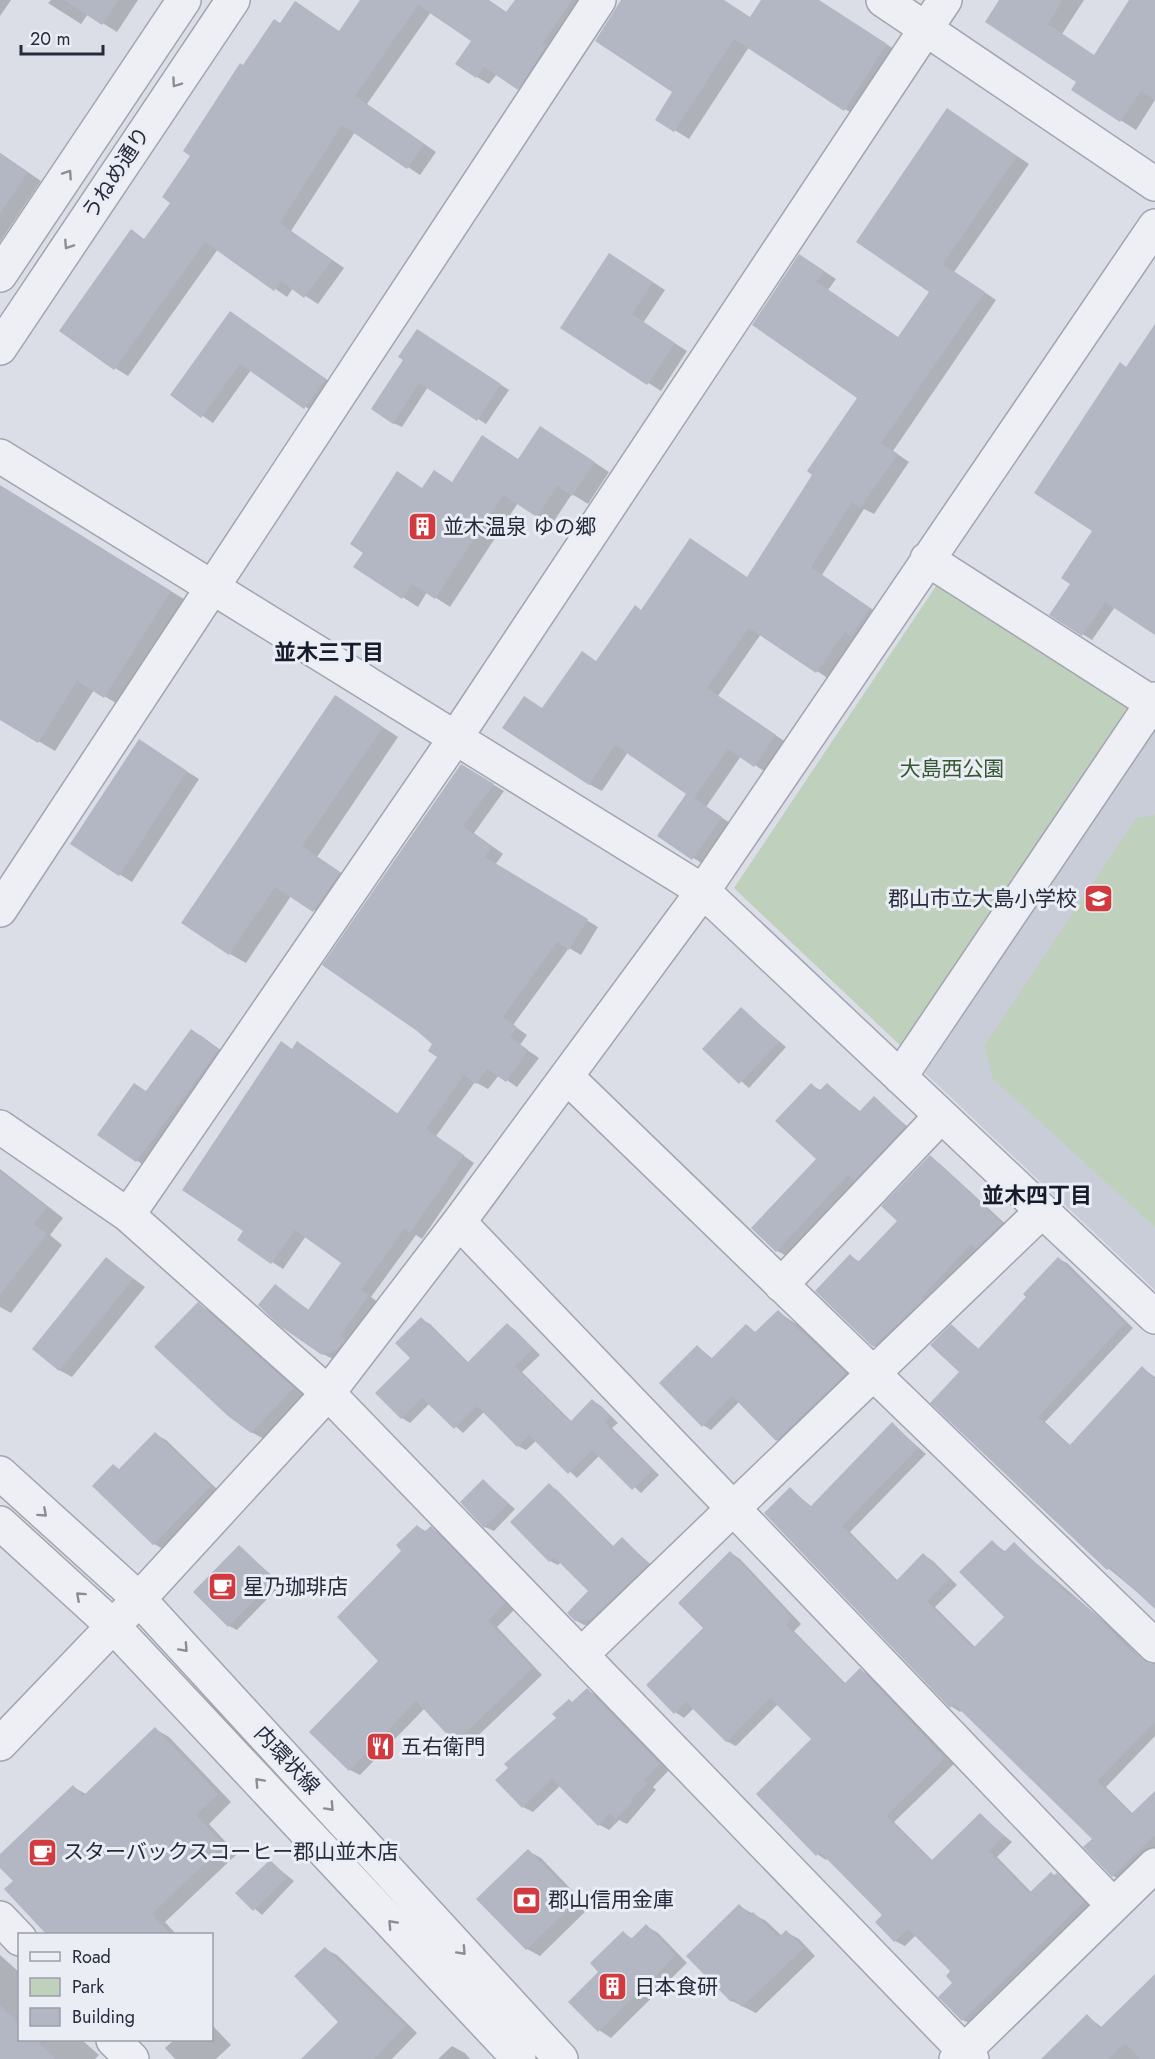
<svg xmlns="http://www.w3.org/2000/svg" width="1155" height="2059" font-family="Jost,'Noto Sans JP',sans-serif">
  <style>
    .built { fill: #c9cdd8 }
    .green { fill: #bfd0bc }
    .shadow { fill: #0003 }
    .building { fill: #b2b7c3 }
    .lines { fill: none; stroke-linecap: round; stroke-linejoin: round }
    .minor-casing { stroke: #a1a5b0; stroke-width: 36 }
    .minor { stroke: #eeeff4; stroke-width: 33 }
    .oneway { stroke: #8a8d98 }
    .labels { text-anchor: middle; stroke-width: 6; stroke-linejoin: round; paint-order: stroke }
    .street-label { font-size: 21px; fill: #252b3c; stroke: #eaedf4 }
    .poi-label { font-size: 21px; fill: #252b3c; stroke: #eaedf4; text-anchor: start }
    .park-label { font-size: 21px; fill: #355832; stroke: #eaedf4 }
    .neighbourhood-label { font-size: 22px; font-weight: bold; fill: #171c2d; stroke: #eaedf4 }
  </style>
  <rect width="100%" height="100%" fill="#dbdee6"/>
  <path class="built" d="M1155 726V1290L925 1073Z"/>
  <path class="green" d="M936 586 1132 709 904 1049 734 888Z
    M1155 815V1227L993 1079 985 1045 1136 818Z"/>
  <path class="shadow" d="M0 0H11L0 16Z
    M51 0H138L117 32 88 14 81 24 48 3Z
    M362 0H488L508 13 516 0H590L531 96 497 74 489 84 477 77 473 40 431 12 367 104 436 152 420 175 355 132 291 231 344 268 318 304 293 288 287 297 218 249 128 376 115 368 131 231 145 240 172 202 193 156 243 66 280 24 340 32Z
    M635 0H723L751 18 763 0H818L900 53 859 118 749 47 689 139 657 119 675 91Z
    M1001 0H1084L1062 34 1095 56 1131 0H1155V100L1136 130 1073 90 1078 81Z
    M948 110 1029 164 954 272 996 300 893 451 909 462 874 514 864 509 822 575 882 616 829 679 761 634 718 696 787 743 767 773 741 756 706 807 733 825 706 866 659 836 688 793 628 752 602 791 589 784 543 709 597 662 642 611 748 578 814 475 859 397 754 325 812 263 836 279 828 290 899 338 931 292Z
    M0 153 41 181 0 242Z
    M622 262 665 290 643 323 687 351 661 391 562 328Z
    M241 320 336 386 316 414 251 370 213 423 172 395Z
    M1155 326V634L1115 607 1092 640 1051 614 1072 583 1094 531 1127 368Z
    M426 336 509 390 486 424 428 387 402 427 393 423Z
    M556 437 609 472 588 504 572 494 552 524 518 503 450 607 427 592 418 607 356 567 423 489 453 483 498 446 519 460Z
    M0 486 187 601 121 706 94 690 55 751 0 718Z
    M351 706 398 737 317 857 355 882 330 920 291 896 246 963 230 954Z
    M151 749 199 779 132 882 119 874Z
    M462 766 504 791 474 833 503 854 495 865 598 927 581 955 569 948 513 1025 527 1035 520 1045 539 1058 517 1087 499 1075 488 1089 475 1082 436 1136 474 1163 422 1239 416 1235 371 1297 379 1303 335 1360 323 1354 275 1286 309 1310 343 1262 306 1236 283 1269 272 1262 245 1231 292 1050 308 1049 398 1114 439 1056 434 1044Z
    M741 1009 786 1047 749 1088 704 1049Z
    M200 1035 226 1054 145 1166 99 1135 147 1093Z
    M811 1085 822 1091 827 1085 861 1112 874 1098 915 1133 787 1256 777 1251 818 1159Z
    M930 1157 939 1163 1011 1229 884 1352 874 1346 818 1291 850 1256 860 1262 899 1221Z
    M0 1169 63 1218 50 1235 62 1245 11 1313 0 1307Z
    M107 1259 145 1287 72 1377 59 1370Z
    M1059 1259 1067 1263 1133 1328 1045 1422 1071 1446 1142 1368 1155 1377V1607L1108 1568 961 1372 952 1326 980 1350 1029 1297Z
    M198 1304 211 1312 305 1396 264 1439 251 1432Z
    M778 1312 798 1325 854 1379 785 1445 777 1440 739 1402 711 1430 703 1425 698 1347 713 1359 746 1326 757 1333Z
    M421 1319 430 1324 469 1363 507 1325 515 1330 540 1355 522 1372 572 1422 593 1401 601 1406 618 1423 612 1428 659 1475 641 1493 600 1455 577 1478 537 1440 526 1450 518 1446 484 1412 463 1433 430 1403 410 1423 402 1418 377 1393 413 1358Z
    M892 1424 926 1454 850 1532 898 1581 924 1555 933 1561 957 1585 935 1607 975 1647 1006 1617 992 1542 1006 1552 1014 1544 1108 1625 1144 1661 1155 1666V1736L1106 1787 1133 1814 1155 1793V1848L1122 1881 1113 1876 1094 1839 962 1710 960 1712 951 1706 790 1489 812 1507Z
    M155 1434 166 1440 220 1492 165 1550 154 1544 94 1486 120 1470Z
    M483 1480 515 1509 494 1531 485 1527Z
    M549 1485 557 1490 614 1547 622 1539 656 1569 598 1624 584 1625 575 1620 591 1591 561 1562 558 1565 550 1561Z
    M417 1526 427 1532 431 1528 441 1534 514 1610 497 1627 542 1675 466 1747 456 1741 425 1708 360 1775 350 1770 380 1662 403 1551Z
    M239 1547 282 1584 237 1630 229 1626Z
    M731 1553 740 1559 801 1624 794 1631 846 1684 860 1670 870 1675 954 1764 894 1822 933 1861 980 1815 1012 1842 997 1857 1032 1893 1057 1875 1066 1880 1093 1908 972 2025 963 2020 952 1971 916 1935 905 1946 895 1941 877 1922 884 1915 828 1858 826 1860 817 1854 813 1739 778 1704 736 1746 726 1741 694 1708 684 1718 675 1712Z
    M587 1690 598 1696 669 1770 653 1787 656 1790 627 1824 619 1820 609 1830 598 1824 560 1786 533 1812 523 1807Z
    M155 1729 169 1737 231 1802 209 1824 237 1854 165 1922 176 1934H50L15 1881 0 1866V1856L73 1787 86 1794Z
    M528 1851 541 1858 589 1908 540 1956 527 1949 479 1899Z
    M270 1862 294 1881 262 1915 237 1893Z
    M739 1906 766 1921 782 1936 786 1932 799 1939 815 1956 756 2013 732 2001 688 1956Z
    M646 1926 658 1933 687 1963 611 2038 599 2030 600 1972 623 1933 633 1939Z
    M325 1949 337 1955 417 2033 392 2059H304L340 2022Z
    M0 1955 20 1973V2040H82L99 2055 95 2059H0Z
    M1155 1976V2059H1043L1087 2016 1103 2028Z
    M212 2025 231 2045 216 2059H175L165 2048 174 2040H212Z
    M452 2046 465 2053 470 2059H438Z"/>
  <path class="building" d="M64 0H119L102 25Z
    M360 0H489L506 12 515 0H572L542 44 546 46 518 90 484 67 476 78 455 64 471 41 418 5 355 96 424 144 407 169 342 125 280 223 332 260 304 298 281 281 274 291 205 242 114 370 59 331 131 229 144 239 170 203 162 197 190 156 183 151 240 63 243 65 274 19 280 23 295 1 339 31Z
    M621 0H724L750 17 761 0H819L887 44 844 111 734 39 674 132 655 120 672 92 595 41Z
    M999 0H1063L1048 24 1094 55 1129 0H1155V100L1141 91 1120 122 1071 90 1076 82 985 22Z
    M947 108 1017 156 943 264 985 292 881 443 898 454 860 508 852 502 811 567 870 608 851 637 845 632 816 673 749 628 707 688 776 735 754 767 728 749 694 798 722 817 692 860 657 836 686 794 615 745 589 785 502 728 524 696 542 708 582 651 596 661 635 605 641 610 690 538 747 577 812 475 807 471 857 398 752 325 799 254 824 271 817 282 898 337 929 292 856 242Z
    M0 153 28 172 0 213Z
    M609 253 653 282 632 314 675 343 647 385 560 328Z
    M230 311 326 379 304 409 240 364 201 418 170 395Z
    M1155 324V635L1105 602 1082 636 1049 615 1070 584 1061 578 1092 531 1034 493 1120 362 1126 367Z
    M417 329 501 384 477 421 419 383 393 424 371 409 403 360 398 357Z
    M540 426 595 462 572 496 557 486 537 517 503 495 435 599 412 584 402 599 353 567 363 553 350 544 397 471 422 488 434 470 452 482 482 435 518 459Z
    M0 485 171 591 104 698 77 681 38 743 0 720Z
    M335 695 383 727 302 846 340 872 313 912 275 887 229 955 181 923Z
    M139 739 187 771 119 876 70 844Z
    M461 764 494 784 463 826 492 847 485 857 588 919 569 950 557 942 503 1017 517 1027 510 1037 528 1050 506 1082 487 1069 476 1084 464 1075 426 1129 464 1155 410 1233 404 1229 361 1290 369 1295 340 1336 345 1340 337 1350 322 1355 280 1326 258 1305 275 1284 308 1310 341 1263 295 1230 271 1264 237 1240 243 1231 182 1190 281 1041 292 1049 297 1041 397 1114 437 1057 428 1051 432 1044 417 1031 322 965Z
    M741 1007 779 1042 739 1084 702 1049Z
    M191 1029 219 1049 136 1162 97 1135 134 1083 146 1091Z
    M811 1083 819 1091 827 1083 859 1112 874 1096 906 1126 854 1181 848 1175 776 1252 751 1228 816 1159 775 1121Z
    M930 1155 1002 1223 976 1249 971 1244 922 1297 924 1299 873 1347 815 1291 850 1254 858 1262 897 1221 881 1206Z
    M0 1171 47 1207 34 1224 47 1234 0 1295Z
    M106 1257 133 1279 59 1371 32 1349Z
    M1058 1257 1125 1323 1038 1417 1069 1446 1142 1366 1155 1379V1609L1110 1567 1107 1570 930 1403 959 1372 930 1345 951 1324 978 1349 1026 1297 1023 1294Z
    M198 1302 294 1388 251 1433 228 1416 154 1347Z
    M778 1310 846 1373 776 1441 732 1396 702 1427 659 1383 697 1345 711 1359 746 1324 755 1332Z
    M421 1317 467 1363 507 1323 533 1349 515 1366 570 1422 592 1399 610 1417 605 1423 652 1470 632 1490 592 1450 568 1474 529 1435 517 1447 477 1406 454 1429 422 1398 401 1419 375 1393 410 1358 395 1343Z
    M892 1422 918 1448 842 1526 896 1581 923 1553 949 1579 927 1601 973 1648 1004 1617 959 1572 992 1540 1004 1552 1014 1542 1070 1596 1072 1594 1099 1618 1134 1654 1150 1664H1155V1722L1097 1781 1131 1814 1155 1791V1835L1112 1877 1083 1847 1092 1839 954 1704 950 1708 764 1513 790 1487 810 1507Z
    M155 1432 211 1486 153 1545 92 1486 113 1464 119 1469Z
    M483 1479 508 1504 484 1528 460 1502Z
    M549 1483 612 1547 622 1537 649 1564 590 1620 575 1621 567 1613 588 1591 554 1557 549 1562 510 1522Z
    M417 1525 424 1532 431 1526 505 1603 488 1621 533 1668 455 1743 416 1701 349 1771 309 1732 378 1661 337 1617 401 1551 396 1545Z
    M239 1545 275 1579 228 1627 193 1592Z
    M730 1551 792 1618 786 1625 844 1684 860 1668 945 1758 886 1816 931 1861 980 1813 1004 1836 989 1851 1029 1893 1051 1872 1054 1875 1057 1873 1084 1902 962 2021 938 1997 952 1983 946 1976 950 1971 908 1929 894 1942 875 1922 882 1915 820 1852 816 1856 756 1794 811 1739 770 1698 726 1742 686 1702 674 1714 646 1685 703 1628 678 1603Z
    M587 1688 660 1764 644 1780 647 1784 631 1799 633 1802 616 1819 610 1813 598 1826 552 1779 522 1808 495 1780 508 1768 504 1764 556 1718 552 1714 569 1699 572 1702Z
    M155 1727 218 1794 196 1815 224 1845 152 1914 171 1935H47L4 1889 13 1881 0 1868V1854L73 1785 83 1796Z
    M528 1849 578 1900 526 1950 476 1899Z
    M270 1860 287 1876 286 1879 253 1911 235 1893Z
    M739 1904 750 1915 753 1912 779 1937 786 1930 804 1948 742 2007 734 1999 731 2002 686 1956Z
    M646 1924 676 1955 598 2032 568 2002 598 1972 590 1963 623 1931 631 1939Z
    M325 1947 406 2026 374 2059H301L338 2022 294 1976Z
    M1155 1974V2059H1141L1125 2043 1108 2059H1041L1087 2014 1100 2028Z
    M0 2005 20 2024V2040H36L56 2059H0Z"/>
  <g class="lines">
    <defs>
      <path id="minor" d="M883 0 1155 184
        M0 275 184 0
        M0 348 233 0
        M0 456 703 891 1155 1317
        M927 559 1152 703
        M0 910 599 0
        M567 1077 1155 1646
        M900 1077 1155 699
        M0 1127 128 1215 328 1393 972 2059
        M128 1215 456 737 945 0
        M459 1222 1113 1905
        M781 1285 941 1116
        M0 1473 139 1599 561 2059
        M0 1523 113 1626 519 2059
        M581 1655 1042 1211
        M0 1744 139 1599 328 1393 459 1222 703 891 1155 226
        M0 1918 20 1939
        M113 2040 132 2059
        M956 2059 1155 1865"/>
    </defs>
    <use href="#minor" class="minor-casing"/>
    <use href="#minor" class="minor"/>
  </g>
  <defs><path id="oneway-chevron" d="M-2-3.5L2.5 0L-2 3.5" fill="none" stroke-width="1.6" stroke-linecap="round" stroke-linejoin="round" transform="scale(1.5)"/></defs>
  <g class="oneway">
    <use href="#oneway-chevron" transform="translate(176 83) rotate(125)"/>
    <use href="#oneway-chevron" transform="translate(68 174) rotate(-56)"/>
    <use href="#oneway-chevron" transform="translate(68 245) rotate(123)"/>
    <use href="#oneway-chevron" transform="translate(43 1513) rotate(42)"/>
    <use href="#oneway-chevron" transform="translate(80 1596) rotate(-138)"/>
    <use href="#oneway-chevron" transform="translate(184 1648) rotate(47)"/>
    <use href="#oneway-chevron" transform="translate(259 1782) rotate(-133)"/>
    <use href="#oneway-chevron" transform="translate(330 1807) rotate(47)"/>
    <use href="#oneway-chevron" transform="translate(392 1924) rotate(-133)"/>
    <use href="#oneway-chevron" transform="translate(462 1951) rotate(47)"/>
  </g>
  <defs>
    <symbol id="building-square" viewBox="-11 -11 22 22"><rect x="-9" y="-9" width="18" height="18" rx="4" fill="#d13a3f" stroke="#eaedf4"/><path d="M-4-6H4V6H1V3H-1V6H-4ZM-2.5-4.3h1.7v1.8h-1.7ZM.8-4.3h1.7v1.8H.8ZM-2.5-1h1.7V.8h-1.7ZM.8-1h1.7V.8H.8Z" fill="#fff"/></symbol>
    <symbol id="school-square" viewBox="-11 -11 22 22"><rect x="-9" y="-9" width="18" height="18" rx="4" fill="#d13a3f" stroke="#eaedf4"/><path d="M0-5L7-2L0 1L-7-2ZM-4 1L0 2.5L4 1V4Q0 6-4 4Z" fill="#fff"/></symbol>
    <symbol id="cafe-square" viewBox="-11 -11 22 22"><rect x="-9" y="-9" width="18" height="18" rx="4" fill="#d13a3f" stroke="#eaedf4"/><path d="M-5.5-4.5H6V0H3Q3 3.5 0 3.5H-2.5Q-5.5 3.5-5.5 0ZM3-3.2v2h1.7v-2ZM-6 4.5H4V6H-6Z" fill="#fff"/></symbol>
    <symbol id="restaurant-square" viewBox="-11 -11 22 22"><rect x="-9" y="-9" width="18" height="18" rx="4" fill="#d13a3f" stroke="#eaedf4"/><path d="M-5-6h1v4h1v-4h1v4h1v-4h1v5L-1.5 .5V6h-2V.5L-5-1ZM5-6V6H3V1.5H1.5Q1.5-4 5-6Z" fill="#fff"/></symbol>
    <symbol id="bank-square" viewBox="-11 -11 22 22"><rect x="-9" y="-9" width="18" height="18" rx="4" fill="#d13a3f" stroke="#eaedf4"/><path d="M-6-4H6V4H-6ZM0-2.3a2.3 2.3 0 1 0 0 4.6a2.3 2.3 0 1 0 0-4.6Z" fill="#fff"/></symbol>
  </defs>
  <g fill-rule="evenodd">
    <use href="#building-square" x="406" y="510" width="33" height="33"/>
    <use href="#school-square" x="1082" y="882" width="33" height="33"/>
    <use href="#cafe-square" x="206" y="1570" width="33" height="33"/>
    <use href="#restaurant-square" x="364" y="1730" width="33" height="33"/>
    <use href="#cafe-square" x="26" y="1836" width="33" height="33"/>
    <use href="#bank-square" x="510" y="1884" width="33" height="33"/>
    <use href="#building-square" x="596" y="1970" width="33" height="33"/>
  </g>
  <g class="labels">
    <g class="street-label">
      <text transform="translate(116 173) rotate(-57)" y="7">うねめ通り</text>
      <text transform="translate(287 1760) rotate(47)" y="7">内環状線</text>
    </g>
    <g class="poi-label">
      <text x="443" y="534">並木温泉 ゆの郷</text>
      <text x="1077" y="906" text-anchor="end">郡山市立大島小学校</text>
      <text x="243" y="1594">星乃珈琲店</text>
      <text x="401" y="1754">五右衛門</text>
      <text x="63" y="1859">スターバックスコーヒー郡山並木店</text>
      <text x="548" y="1907">郡山信用金庫</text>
      <text x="634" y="1994">日本食研</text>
    </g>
    <g class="park-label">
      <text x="952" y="776">大島西公園</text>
    </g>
    <g class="neighbourhood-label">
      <text x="329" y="660">並木三丁目</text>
      <text x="1037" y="1203">並木四丁目</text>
    </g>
  </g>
  <rect x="18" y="1933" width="195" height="108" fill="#eaedf4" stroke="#9b9faa" stroke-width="1.5"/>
  <rect x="30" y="1952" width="30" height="9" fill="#eeeff4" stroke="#9b9faa" stroke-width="1.5"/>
  <text x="72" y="1963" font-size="18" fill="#252b3c">Road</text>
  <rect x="30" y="1978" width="30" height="18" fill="#bfd0bc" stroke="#9b9faa" stroke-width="1.5"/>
  <text x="72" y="1993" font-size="18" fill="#252b3c">Park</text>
  <rect x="30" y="2008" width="30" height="18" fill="#b2b7c3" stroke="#9b9faa" stroke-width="1.5"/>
  <text x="72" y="2023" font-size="18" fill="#252b3c">Building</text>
  <path d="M21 45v9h82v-9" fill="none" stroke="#252b3c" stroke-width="3"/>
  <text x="30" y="45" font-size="18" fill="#252b3c" stroke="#eaedf4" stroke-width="4.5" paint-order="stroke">20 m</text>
</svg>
